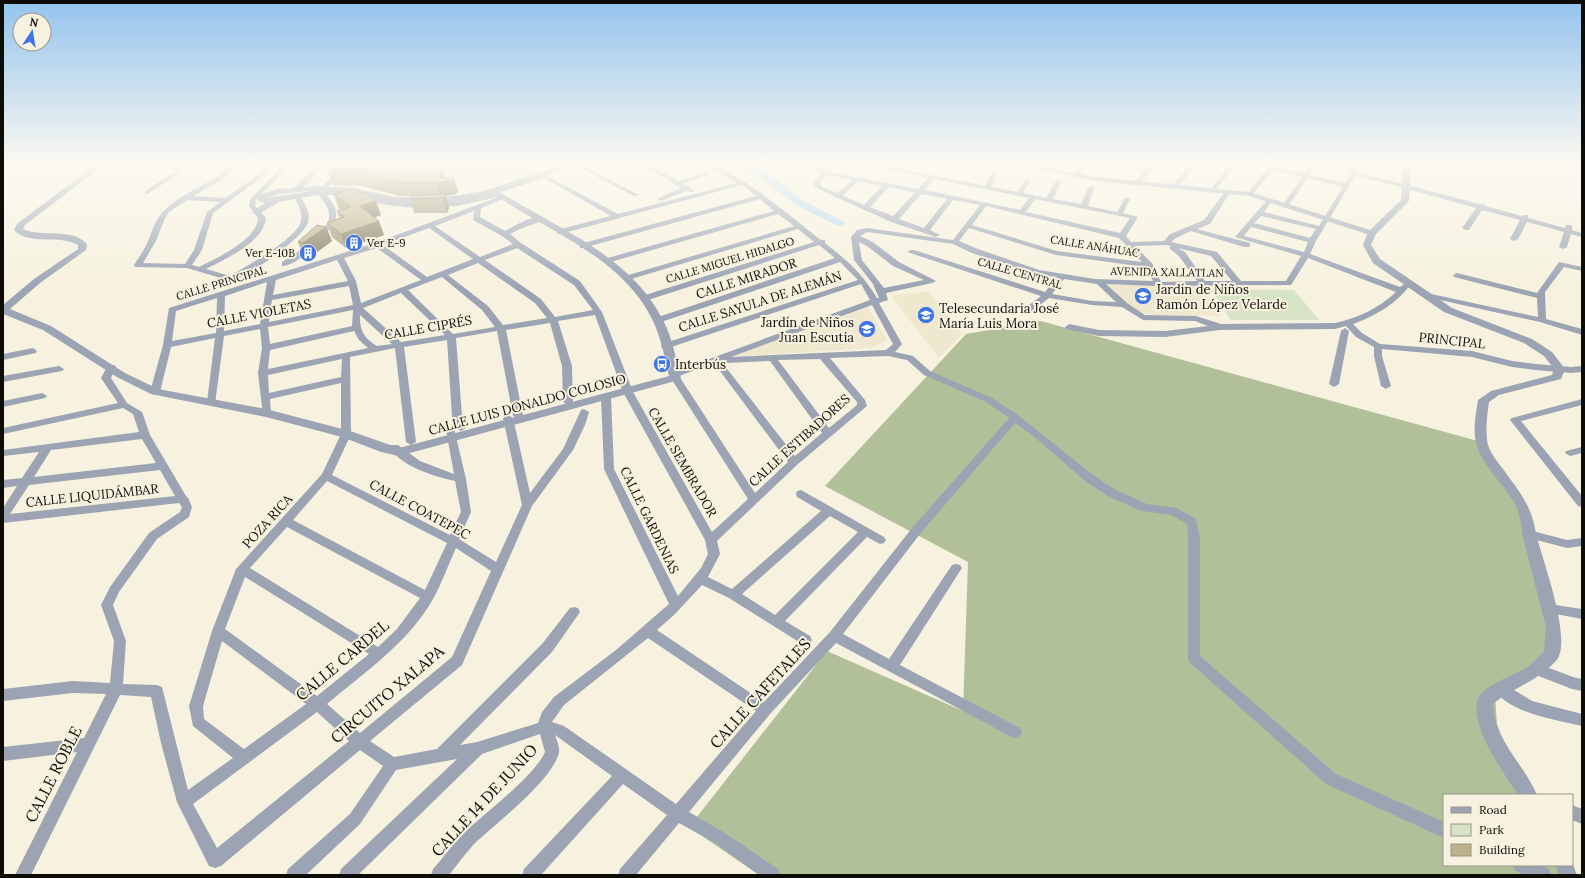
<svg xmlns="http://www.w3.org/2000/svg" width="1585" height="878" font-family="Lora,serif">
  <style>
    .built { fill: #efe8ce }
    .green { fill: #d8e4c5 }
    .forest { fill: #b2c09a }
    .lines { fill: none; stroke-linecap: round; stroke-linejoin: round }
    .river { fill: #b3d9f4; fill-rule: evenodd }
    .minor { fill: #9ca4b4; fill-rule: evenodd }
    .tertiary { fill: #9ca4b4; fill-rule: evenodd }
    .wall { fill: #a39978 }
    .shaded-wall { fill: #847d61 }
    .building { fill: #bdb28b; stroke: #847d61 }
    .labels { text-anchor: middle; stroke-width: 4; stroke-linejoin: round; paint-order: stroke }
    .far-poi-label { font-size: 11px; fill: #0e0c07; stroke: #f7f2df; text-anchor: start }
    .far-street-label { font-size: 11px; fill: #0e0c07; stroke: #f7f2df }
    .street-label { font-size: 13px; fill: #0e0c07; stroke: #f7f2df }
    .poi-label { font-size: 13px; fill: #0e0c07; stroke: #f7f2df; text-anchor: start }
    .near-street-label { font-size: 16px; fill: #0e0c07; stroke: #f7f2df }
  </style>
  <rect width="100%" height="100%" fill="#f7f2df"/>
  <path class="built" d="M386 164H564L518 181 509 180 480 188Z
    M1105 284 1200 286 1221 316 1153 315 1139 312 1128 306Z
    M928 291 963 334 939 358 891 296Z
    M868 307 887 340 872 348 729 357Z"/>
  <path class="green" d="M1211 289 1294 290 1319 320H1231Z"/>
  <path class="forest" d="M1041 321 1478 441 1528 511 1552 649 1495 694 1498 741 1524 795H1444V865H1558L1563 875H759L689 827 827 651 963 711 968 562 825 486 966 334Z"/>
  <g class="lines">
    <path class="river" d="M733 164H746L771 176 804 201 846 223 840 226 836 225 796 205 763 180Z"/>
    <path class="minor" d="M132 164H140L134 168 131 166Z
      M150 164 181 168 187 164H195L147 194 145 193V191L176 171 147 167V165Z
      M233 164H240L223 179 193 196 225 198 258 175 267 164H274L262 177 213 213 202 250 192 265 199 267C217 258 257 240 258 218L249 206 251 198 274 175 281 164H287L278 177 256 200 255 206 266 218C264 242 225 259 206 269L230 276C246 266 297 239 301 221 303 212 297 203 293 195L296 193 298 194C304 202 311 212 308 222 304 238 247 277 231 281L187 268 135 267 134 265C139 257 145 249 148 241 153 230 155 219 164 211 183 191 213 184 233 164ZM187 200 220 202 207 212 194 250 185 264 143 263 156 241 165 218 169 212Z
      M316 164H323C316 173 302 194 290 192V190L298 185Z
      M572 164H580L639 195 634 196Z
      M641 164H649L678 181 705 173 708 175 683 184 690 187 694 191 693 192 686 191 661 201 658 199 659 198 681 188Z
      M702 164C732 164 796 221 821 240H825V243C848 261 862 273 877 298H879L873 284 854 260 851 237 857 230 867 228 953 240 980 205 953 200 930 230 940 235 936 237 891 222 818 189 812 183 821 173 802 164H811L824 170 830 164H837L830 172 918 189 928 178 863 164H877L985 186 992 172 995 170 998 172 991 187 1017 192 1025 180 1027 179 1030 181 1023 193 1046 198 1055 182 1058 180 1061 182 1053 199 1081 204 1088 188 1091 186 1094 188 1088 206 1117 212 1125 198H1129L1130 199 1123 213 1138 217 1126 236 1131 242 1164 241 1170 234 1204 220 1226 190H1230L1231 191 1210 224 1197 229 1250 243V247H1244L1191 231 1176 238 1171 242 1217 252 1241 281H1286L1301 256 1235 237 1268 199 1273 200 1264 212 1319 226 1343 187 1308 178 1288 206H1284L1283 205 1302 177 1273 170 1252 195H1248V193L1267 168 1255 164H1277L1275 166 1304 173 1311 164H1317L1310 175 1345 183 1351 172 1336 164H1345L1353 168 1355 164H1361L1357 173 1396 182 1479 204H1484L1485 206 1522 216 1524 215H1528V218L1565 228 1566 225H1572V230L1582 233V237L1571 234 1567 247 1563 249 1559 247 1564 232 1527 222 1518 239 1514 241 1510 239 1520 220 1482 210 1469 230H1466L1462 228 1476 208 1393 185 1355 176 1316 241 1310 254 1400 287 1407 282 1411 284C1397 303 1376 316 1353 324L1362 333 1380 344 1472 351 1512 361 1536 364 1571 367 1582 366V372L1571 373 1536 370 1512 367 1472 357 1382 349V356L1391 386 1386 389 1381 386 1374 356V347L1356 337 1346 326 1335 329 1220 330 1165 337 1099 336 1066 329 1065 327 1069 324 1099 330 1165 331 1208 326 1195 321 1143 320 1122 307 1092 305 1049 298 1031 312H1025V308L1041 296 907 252 911 250H914L1045 292 1057 277 1035 274 972 253 953 244 867 232 860 236 873 242 899 262 936 281 932 283 886 293 888 300 879 303 902 344 895 352 913 356 930 371 992 398 1018 415 1093 475 1116 490 1147 504 1177 508 1196 519 1200 538V656L1336 774 1444 822V838L1326 784 1189 662 1188 658V538L1187 524 1171 515 1141 511 1108 496 1085 481 1032 435 1015 423 920 534 843 634 889 659 952 565 956 564 960 565 962 568 960 571 900 665 1020 728 1022 732 1020 736 1015 738 1010 736 836 643 770 714 689 812 725 833 778 869 780 875H759L715 843 679 823 636 875H618L620 869 667 815 623 784 541 875H522L524 869 612 776 555 735C557 741 560 747 559 753 550 783 497 822 474 844 465 854 457 865 449 875H431L433 869C443 858 452 845 463 834 484 813 534 777 545 752L540 734 482 754 358 875H339L341 869 457 759 396 770 360 824 306 875H286L288 869 350 814 383 766 360 750 221 866 215 868 209 866 177 802 161 743 151 697 120 695 31 875H15L77 752 3 761V747L84 738 106 694 73 693 3 701V689L73 681 110 683 114 641 101 605 110 587 149 533 180 512 182 507 179 503 3 523V508L17 486 3 488V480L22 478 39 452 3 456V450L139 432 133 414 123 408 3 434V428L118 403 101 378 108 365H114L116 367 111 378 127 403 142 412 150 435 186 496 189 499V500L192 507 189 517 157 539 119 592 113 605 126 641 123 684 157 685 162 687 188 790 233 758 193 726 189 706 212 631 236 569 322 474 341 434V383L270 399 271 413 266 416 263 415 258 373 262 348 260 329 224 336 215 404H209L207 402 215 338 171 347 160 392 155 395 152 394 150 392 163 345 169 308 375 243 501 196H505V198L481 208 480 217 505 231C514 226 530 216 542 217V221L520 229 510 234 521 243 580 281 602 312 633 392 712 532 748 499 669 375 671 373 870 300 861 284 668 348H662L661 346 662 344 858 280 840 262 661 322H655V318L835 258 819 245 648 300H642V296L814 242 798 229 628 280 624 278 625 276 794 226 778 214 607 263H604V259L774 211 760 199 583 248H580V244L756 196 742 185 560 234H557V230L611 216 539 175 544 174 618 214 737 183ZM827 175 852 180 838 193 822 187 819 183ZM934 179 1029 198 1020 210 925 190ZM858 181 882 186 864 205 843 196ZM889 187 915 193 893 216 870 207ZM921 194 947 199 924 228 899 219ZM1035 199 1130 218 1120 233 1026 212ZM986 206 1119 238 1142 262 1057 251 972 225ZM474 211 473 220 502 236 513 244 480 257 435 226ZM1261 216 1316 229 1310 238 1254 223ZM1251 227 1308 242 1304 252 1244 236ZM429 228 473 259 427 277 383 245ZM969 228 1056 255 1146 267 1153 281 1095 279 1039 270 978 249 959 241ZM859 242 867 246 893 266 924 280 884 288 862 260ZM1166 245 1171 246 1169 248 1179 256 1197 281 1161 282 1152 263 1135 246ZM377 248 421 280 361 303 356 281 344 258ZM517 248 574 285 593 310 555 317 541 299 485 260ZM1178 248 1211 256 1232 281H1205L1185 252ZM1308 258 1396 292C1379 308 1358 318 1335 323L1221 324 1196 316 1145 315 1127 303 1106 284 1158 286 1288 285H1291ZM337 260 348 281 273 295 276 280ZM478 263 535 303 547 318 503 325 488 306 448 275ZM442 277 482 310 495 327 453 334 408 290ZM1064 279 1097 284 1116 302 1092 301 1052 294ZM267 282 260 324 224 331 225 296ZM349 286 353 305 269 322 272 300ZM401 293 445 335 401 342 363 308ZM217 298 216 333 172 341 176 311ZM872 305 893 344 886 350 731 357ZM353 310 352 326 270 344 268 327ZM360 315 392 344 377 346C365 339 359 330 360 315ZM595 315 623 392 705 540 708 554 701 568 678 596 614 469 611 398 606 395 603 396 601 398 604 469 669 604 616 650 554 697 542 712 538 723 477 742 460 745 552 652 580 612 578 608 574 607 570 608 542 644 437 749 394 757 370 741 462 665 532 506 573 450 585 425 589 412 584 409 581 410 563 449 530 493 513 418 508 415 503 418 522 505 496 562 459 539 471 512 466 479 454 428 451 427 446 430 454 474 420 461 398 445H390L389 447C402 467 433 476 455 481L461 512 450 535 332 475 351 434 350 357 395 348 406 442 411 445 416 442 404 347 447 340 452 416 456 428 461 431 466 428 462 416 456 338 497 331 513 416 518 419 523 416 506 330 550 323 562 366 563 402 568 405 573 402 572 366 558 321ZM354 331 359 340 368 348 268 369 270 350ZM888 356 907 360 924 375 986 402 1009 418 912 528 830 632 764 702 657 630 674 615 702 585 729 598 802 644 806 645 810 644 812 640 810 636 785 621 867 537 880 544 884 543 886 540 884 537 801 490 797 491 796 494 797 497 821 511 732 589 708 577 720 554 717 541 798 464 867 406 865 400 830 358ZM342 359 341 377 269 393 268 375ZM820 359 857 402V405L829 428 778 360ZM721 361 726 363 770 361 822 433 795 456ZM714 363 788 462 755 493 679 376ZM142 439 156 463 34 477 51 450ZM160 470 175 496 10 514 29 485ZM327 481 447 543 425 590 293 520ZM830 516 858 532 775 615 742 594ZM287 527 420 598 397 629 378 647 250 568ZM456 548 491 571 452 657 360 733 327 704C364 673 409 642 433 599 442 583 448 565 456 548ZM245 577 369 654 317 696 225 629ZM648 638 756 711 676 804 564 726 552 722 564 705ZM222 641 306 704 244 749 204 719 203 706ZM317 712 349 741 217 848 193 804Z
      M1083 164H1091L1084 169 1079 177H1075L1074 176 1079 167Z
      M1120 164H1130L1146 169 1150 164H1157L1140 183 1138 184 1135 182 1143 173Z
      M1191 164H1198L1177 187H1173V185Z
      M1230 164H1236L1216 190H1212L1211 189Z
      M339 169 344 170 324 192C329 199 338 207 336 217 334 231 295 268 282 266V262C296 253 331 232 329 214 328 205 321 199 317 192Z
      M1559 262 1582 267V271L1564 267 1545 292 1546 319 1582 329V335L1540 322 1422 296 1418 294 1422 292 1538 317 1537 298 1454 277 1453 275 1457 273 1537 293Z
      M1345 328 1349 331 1339 384 1334 387 1329 384 1341 331Z
      M33 348 37 351 36 353 3 360V354Z
      M59 366 64 369 62 371 3 382V376Z
      M42 393 47 396 45 398 3 407V401Z
      M1582 399V405L1521 421 1582 496V507L1578 506 1510 420 1512 418Z
      M1582 447V453L1570 456 1565 453 1566 451Z
      M1529 530 1567 540 1582 538V546L1567 548 1525 537 1523 534 1525 531Z
      M1549 604 1582 609V619L1545 612 1543 609 1545 606Z
      M1536 663 1573 677 1582 679V691L1572 689 1531 673 1529 669 1531 665Z
      M1501 682 1532 701 1582 714V726C1558 720 1506 713 1494 688L1496 684Z
      M1572 805 1582 809V824L1572 820Z
      M1513 865H1539L1549 869 1551 875H1525L1515 871Z"/>
    <path class="tertiary" d="M96 164H105L25 225 23 229C42 238 72 227 87 244L86 250 40 283 10 309 51 326 125 373 158 389 266 409 350 431 399 448 669 376C665 358 661 338 653 321 624 259 552 233 498 197L457 206 415 208 387 205 342 195H318L279 202 259 214 256 215 252 212 265 203 258 201V197L264 193 277 189 319 186 353 188 394 197 440 198 484 191 566 164H577L532 182 500 192C558 229 630 255 663 320 672 337 676 359 681 378L679 380 399 456 381 452 342 437 266 417 151 394 117 377 43 330 3 314V305L34 279 78 249V245C60 234 29 246 14 230L17 224ZM310 191 267 198 278 194Z
      M1011 164H1028L1096 177 1250 192 1370 230 1401 200 1403 164H1411L1409 201 1376 234 1371 245 1380 259 1452 308 1532 339 1552 352 1565 369 1561 379 1499 395 1489 402C1487 415 1485 432 1488 445 1491 454 1497 461 1503 469 1519 491 1532 506 1536 534 1543 561 1569 631 1559 656 1557 662 1547 669 1542 673 1527 685 1508 691 1493 704 1496 743 1522 761 1537 795H1518C1503 771 1472 731 1477 701 1478 696 1484 691 1488 688 1501 678 1518 674 1531 664 1536 660 1540 655 1544 651L1546 627 1522 534C1521 524 1520 514 1515 504 1504 484 1484 468 1477 446 1472 432 1476 414 1478 400L1491 391 1552 375 1554 369 1544 356 1524 343 1444 312 1373 263 1363 245 1367 234 1249 196 1096 181Z
      M1572 862 1577 875H1559L1555 865H1572Z"/>
  </g>
  <path class="wall" d="M397 165 398 166 431 171 442 169 444 178 458 191 456 194 446 196 449 208 447 213H414L410 199 412 196H399L363 186 333 185 328 171Z
    M334 195 381 215 374 217 384 235 346 248 332 237 327 223 340 218 337 211 341 210 339 209Z
    M326 227 332 241 309 258 304 257 298 242Z"/>
  <path class="shaded-wall" d="M442 169 445 181 454 178 458 191 456 194 446 196 449 208 447 213 443 198 440 196 436 183 440 178Z
    M376 201 381 215 365 221 360 206Z
    M379 221 384 235 346 248 341 234Z
    M326 227 332 241 309 258 303 243Z"/>
  <path class="building" d="M335 164H395L397 165 394 166 431 171 442 169 440 178H454L452 180 436 183 394 182 358 172 328 171Z
    M353 188 360 193 364 192 376 201 360 206 379 221 341 234 327 223 344 217 337 211 351 207 334 195Z
    M445 194 443 198 410 199 413 195Z
    M317 225 326 227 303 243 298 242Z"/>
  <linearGradient id="sky" x2="0" y2="1"><stop stop-color="#93c3ed"/><stop offset="0.57" stop-color="#fbf9f1"/><stop offset="1" stop-color="#fbf9f1" stop-opacity="0"/></linearGradient>
  <rect width="1585" height="287" fill="url(#sky)"/>
  <defs>
    <symbol id="building-disc" viewBox="-11 -11 22 22"><circle r="9.5" fill="#3f74e4" stroke="#f7f2df"/><path d="M-4-6H4V6H1V3H-1V6H-4ZM-2.5-4.3h1.7v1.8h-1.7ZM.8-4.3h1.7v1.8H.8ZM-2.5-1h1.7V.8h-1.7ZM.8-1h1.7V.8H.8Z" fill="#fff"/></symbol>
    <symbol id="school-disc" viewBox="-11 -11 22 22"><circle r="9.5" fill="#3f74e4" stroke="#f7f2df"/><path d="M0-5L7-2L0 1L-7-2ZM-4 1L0 2.5L4 1V4Q0 6-4 4Z" fill="#fff"/></symbol>
    <symbol id="bus-disc" viewBox="-11 -11 22 22"><circle r="9.5" fill="#3f74e4" stroke="#f7f2df"/><path d="M-5-6H5V4H4V6H2V4H-2V6H-4V4H-5ZM-3.5-4V0h7V-4ZM-3.5 1.2v1.5H-2V1.2ZM2 1.2v1.5H3.5V1.2Z" fill="#fff"/></symbol>
  </defs>
  <g fill-rule="evenodd">
    <use href="#building-disc" x="344" y="233" width="20" height="20"/>
    <use href="#building-disc" x="298" y="243" width="20" height="20"/>
    <use href="#school-disc" x="1133" y="286" width="20" height="20"/>
    <use href="#school-disc" x="916" y="305" width="20" height="20"/>
    <use href="#school-disc" x="857" y="319" width="20" height="20"/>
    <use href="#bus-disc" x="652" y="354" width="20" height="20"/>
  </g>
  <g class="labels">
    <g class="far-poi-label">
      <text x="367" y="247">Ver E-9</text>
      <text x="295" y="257" text-anchor="end">Ver E-10B</text>
    </g>
    <g class="far-street-label">
      <text transform="translate(1095 246) rotate(9)" y="4">CALLE ANÁHUAC</text>
      <text transform="translate(730 260) rotate(-17)" y="4">CALLE MIGUEL HIDALGO</text>
      <text transform="translate(1167 272) rotate(1)" y="4">AVENIDA XALLATLAN</text>
      <text transform="translate(1020 273) rotate(16)" y="4">CALLE CENTRAL</text>
      <text transform="translate(221 283) rotate(-17)" y="4">CALLE PRINCIPAL</text>
    </g>
    <g class="street-label">
      <text transform="translate(746 278) rotate(-18)" y="5">CALLE MIRADOR</text>
      <text transform="translate(760 301) rotate(-18)" y="5">CALLE SAYULA DE ALEMÁN</text>
      <text transform="translate(259 313) rotate(-11)" y="5">CALLE VIOLETAS</text>
      <text transform="translate(428 327) rotate(-10)" y="5">CALLE CIPRÉS</text>
      <text transform="translate(1452 340) rotate(6)" y="5">PRINCIPAL</text>
      <text transform="translate(527 404) rotate(-15)" y="5">CALLE LUIS DONALDO COLOSIO</text>
      <text transform="translate(799 440) rotate(-42)" y="5">CALLE ESTIBADORES</text>
      <text transform="translate(683 462) rotate(60)" y="5">CALLE SEMBRADOR</text>
      <text transform="translate(92 495) rotate(-6)" y="5">CALLE LIQUIDÁMBAR</text>
      <text transform="translate(420 509) rotate(28)" y="5">CALLE COATEPEC</text>
      <text transform="translate(650 520) rotate(64)" y="5">CALLE GARDENIAS</text>
      <text transform="translate(267 521) rotate(-48)" y="5">POZA RICA</text>
    </g>
    <g class="poi-label">
      <text x="1156" y="294">Jardín de Niños<tspan x="1156" dy="15">Ramón López Velarde</tspan></text>
      <text x="939" y="313">Telesecundaria José<tspan x="939" dy="15">María Luis Mora</tspan></text>
      <text x="854" y="327" text-anchor="end">Jardín de Niños<tspan x="854" dy="15">Juan Escutia</tspan></text>
      <text x="675" y="369">Interbús</text>
    </g>
    <g class="near-street-label">
      <text transform="translate(342 660) rotate(-40)" y="6">CALLE CARDEL</text>
      <text transform="translate(760 693) rotate(-48)" y="6">CALLE CAFETALES</text>
      <text transform="translate(387 694) rotate(-40)" y="6">CIRCUITO XALAPA</text>
      <text transform="translate(53 774) rotate(-63)" y="6">CALLE ROBLE</text>
      <text transform="translate(484 800) rotate(-47)" y="6">CALLE 14 DE JUNIO</text>
    </g>
  </g>
  <rect width="1585" height="878" fill="none" stroke="#0e0c07" stroke-width="8"/>
  <rect x="1443" y="794" width="130" height="72" fill="#f7f2df" stroke="#9a9689"/>
  <rect x="1451" y="807" width="20" height="6" fill="#9ca4b4" stroke="#9a9689"/>
  <text x="1479" y="814" font-size="12" fill="#0e0c07">Road</text>
  <rect x="1451" y="824" width="20" height="12" fill="#d8e4c5" stroke="#9a9689"/>
  <text x="1479" y="834" font-size="12" fill="#0e0c07">Park</text>
  <rect x="1451" y="844" width="20" height="12" fill="#bdb28b" stroke="#9a9689"/>
  <text x="1479" y="854" font-size="12" fill="#0e0c07">Building</text>
  <g transform="translate(32 32) rotate(12)"><circle r="19" fill="#f7f2df" stroke="#9a9689"/>
  <path d="M0-3L7 15L0 10L-7 15Z" fill="#3f74e4"/>
  <text y="-6" font-size="11" font-weight="bold" text-anchor="middle" fill="#0e0c07">N</text>
  </g>
</svg>
